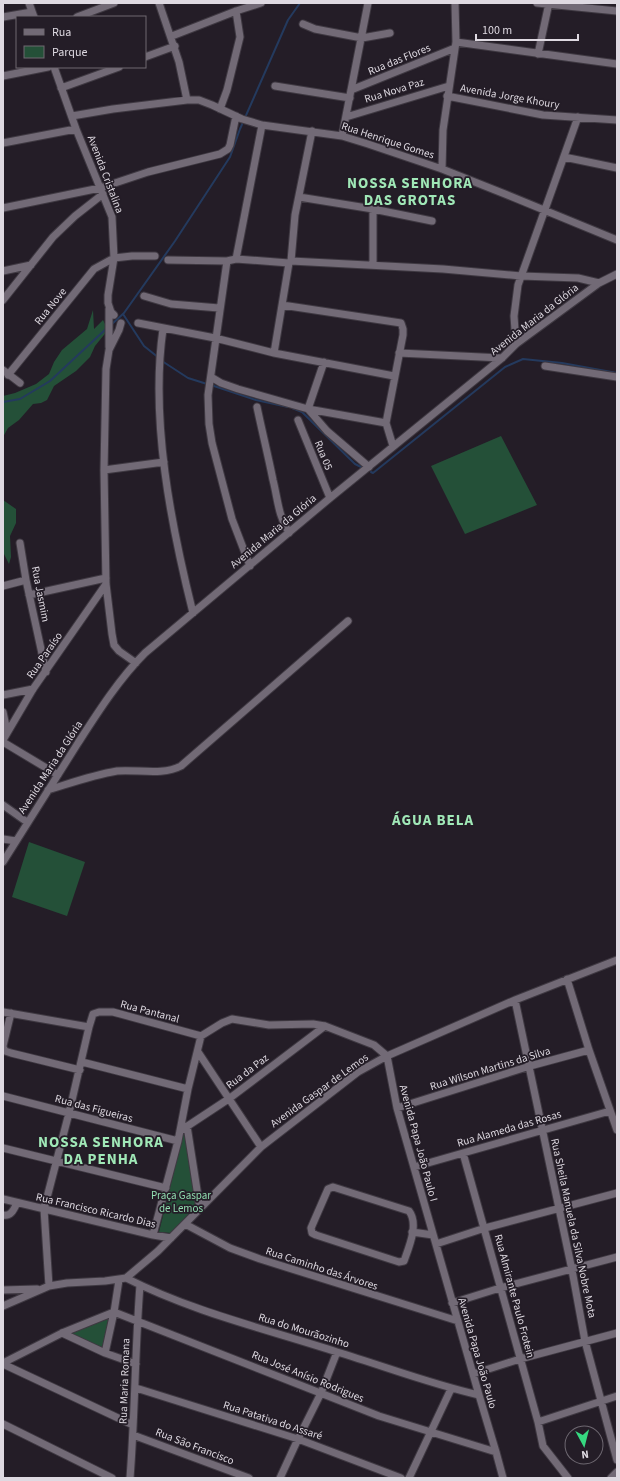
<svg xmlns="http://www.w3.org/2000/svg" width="620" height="1481" font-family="'Source Sans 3',sans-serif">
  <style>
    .green { fill: #245038 }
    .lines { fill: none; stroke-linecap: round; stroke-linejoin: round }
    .stream { stroke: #243a5e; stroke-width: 2 }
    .minor-casing { stroke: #3f3942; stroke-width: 9 }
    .minor { stroke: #726a76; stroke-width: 7 }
    .labels { text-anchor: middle; stroke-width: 3.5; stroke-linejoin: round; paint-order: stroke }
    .street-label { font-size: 11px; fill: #ded9e1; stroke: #241d27 }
    .park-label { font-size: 11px; fill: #91ddb0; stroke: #241d27 }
    .district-label { font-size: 15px; font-weight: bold; letter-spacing: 1px; fill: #a0e8b7; stroke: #241d27 }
  </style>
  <rect width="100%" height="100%" fill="#241d27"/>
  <path class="green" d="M93 310 94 329 103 320 108 330 95 346 90 357 76 371 54 386 47 400 41 403 33 404 19 420 8 428 3 437V396L15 393 36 384 49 374 54 362 62 350 87 329Z
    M501 436 537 505 465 534 431 466Z
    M3 500 16 509V523L10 536 11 557 9 564 3 552Z
    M29 842 85 862 67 916 12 897Z
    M186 1133 196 1206 171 1233 159 1232 183 1134Z
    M110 1316 102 1348 66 1333Z"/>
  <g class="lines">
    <path class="stream" d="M123 314 144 346 159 358
      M112 324 124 313 175 241 230 157 240 129 288 20 300 3
      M162 361 188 378 207 384
      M211 385 256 400 288 407
      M3 402 20 399 50 381 107 328
      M292 408 302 412 355 464 361 467
      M371 472 373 473 505 367 523 359 562 363 617 373"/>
    <defs>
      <path id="minor" d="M29 3 34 17
        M159 3 179 62 187 100
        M537 3 617 11
        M3 17 32 12
        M77 17 114 3
        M303 24 315 29 362 38 390 33
        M172 36 236 11 261 3
        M456 42 617 64
        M538 54 549 3
        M145 57 175 46
        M54 67 76 129 112 217 114 258 108 295V303L111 312 114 315
        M3 76 48 67
        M275 86 350 98
        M61 88 119 67
        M351 90 455 48
        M447 96 543 115 617 120
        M220 109 227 90 240 37 236 11
        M72 116 113 109 187 100H199L212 105 242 119 262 125 342 136 368 144 442 169 505 194 617 240
        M346 117 449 86
        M342 136 368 3
        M3 143 76 129
        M564 157 617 168
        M442 169 443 130 456 42 455 3
        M299 197 373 209 432 221
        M3 208 100 188 148 172 220 154 228 149 230 145 236 116
        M236 259 262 125
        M168 260 227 261 236 259 289 263 291 261 443 269 521 276 578 278 599 283
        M227 261 208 395 209 424 212 443 232 519 250 566
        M291 261 295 215 312 131
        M373 265V209
        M3 271 31 265
        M144 296 171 304 219 308
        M3 300 53 237 75 216 103 194
        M282 305 401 323 403 329V335L386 423 393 446
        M121 323 119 330 109 350 106 369 104 470 106 584 112 634 114 645 119 651 136 663
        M138 323 215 338 274 353 394 376
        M163 329C150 419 171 525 193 613
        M516 344 514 316 518 285 578 117
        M109 347V309
        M274 353 289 263
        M399 353 502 358
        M324 362 308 409 327 431 369 467
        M545 366 617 377
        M3 370 20 383
        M8 375 94 269 114 258 132 256H155
        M211 377 221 383 238 389 308 409 386 423
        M257 407C262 431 268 455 273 480 278 500 278 515 289 533
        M298 420 330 498
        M104 470 164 462
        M20 543 26 580 46 672
        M3 586 26 580
        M29 595 106 578
        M3 695 33 689
        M3 712 7 731
        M3 740 33 689 106 584
        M3 742 58 775
        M48 790C71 783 93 775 117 771 137 769 162 776 181 766L348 621
        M3 805 27 822
        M3 839 16 841
        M3 862C28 822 53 783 78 743 98 712 119 679 145 653L330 498 502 358 516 344 599 283 617 274
        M567 979 589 1050 617 1130
        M515 1000 572 1270 585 1341 617 1460
        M3 1012 89 1027
        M201 1036 222 1023 232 1019 269 1025 313 1024 325 1026 374 1045 387 1056 397 1108 479 1395 496 1452 503 1478
        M3 1046 11 1013
        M3 1047 5 1051 11 1053 80 1070
        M198 1052 261 1147
        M82 1062 188 1089
        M3 1096 178 1141
        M397 1108 530 1066 589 1050
        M187 1126 200 1209
        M180 1131 230 1098 325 1026
        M3 1148 166 1188
        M463 1153 538 1422 543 1446 568 1478
        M414 1167 610 1111
        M333 1187 409 1211C419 1224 409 1247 404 1261L399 1262 316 1235 312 1233 311 1228 328 1189Z
        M3 1199 153 1235 171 1238
        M3 1215C11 1217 14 1209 17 1203
        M185 1224 230 1248 260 1259 458 1321
        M412 1232 433 1235
        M153 1235 178 1141 188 1089 201 1036
        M436 1244 485 1228 617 1193
        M126 1278C193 1312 266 1329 337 1352 384 1366 430 1384 479 1395
        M49 1286 44 1209 69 1113 89 1027 93 1014 99 1012H113L201 1036
        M3 1290 37 1289
        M452 1303 500 1288 617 1257
        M3 1306 49 1286 67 1283 105 1281 126 1278 158 1251 261 1147 358 1072 387 1056 515 1000 617 960
        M114 1312 379 1416 496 1452
        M62 1333 105 1353 136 1364
        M105 1353 114 1312 119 1280
        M3 1363 62 1333 114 1312
        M3 1364 133 1425
        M473 1374 520 1359 617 1333
        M136 1388 298 1439 401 1478
        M538 1422 617 1396
        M3 1424 112 1478
        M133 1435 249 1478
        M130 1478C135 1414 135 1349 140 1285
        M280 1478 298 1439 321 1393 337 1352
        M409 1478 451 1389
        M611 1478 617 1472"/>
    </defs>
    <use href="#minor" class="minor-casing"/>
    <use href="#minor" class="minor"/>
  </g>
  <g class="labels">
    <g class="street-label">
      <text transform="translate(399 59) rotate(-22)" y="4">Rua das Flores</text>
      <text transform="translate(394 90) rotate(-17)" y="4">Rua Nova Paz</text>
      <text transform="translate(510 96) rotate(10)" y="4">Avenida Jorge Khoury</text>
      <text transform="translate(388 140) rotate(18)" y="4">Rua Henrique Gomes</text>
      <text transform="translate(106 174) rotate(69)" y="4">Avenida Cristalina</text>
      <text transform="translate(50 306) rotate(-51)" y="4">Rua Nove</text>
      <text transform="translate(534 319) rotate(-38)" y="4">Avenida Maria da Glória</text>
      <text transform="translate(324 455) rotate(68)" y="4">Rua 05</text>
      <text transform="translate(273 531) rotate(-40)" y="4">Avenida Maria da Glória</text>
      <text transform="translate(41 594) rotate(79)" y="4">Rua Jasmim</text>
      <text transform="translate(44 655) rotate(-55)" y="4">Rua Paraíso</text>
      <text transform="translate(50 767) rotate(-57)" y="4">Avenida Maria da Glória</text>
      <text transform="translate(150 1011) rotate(15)" y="4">Rua Pantanal</text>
      <text transform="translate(490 1068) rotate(-17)" y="4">Rua Wilson Martins da Silva</text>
      <text transform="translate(247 1071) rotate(-37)" y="4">Rua da Paz</text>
      <text transform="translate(319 1090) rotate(-36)" y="4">Avenida Gaspar de Lemos</text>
      <text transform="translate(94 1108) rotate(15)" y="4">Rua das Figueiras</text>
      <text transform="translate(509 1128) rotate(-16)" y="4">Rua Alameda das Rosas</text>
      <text transform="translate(419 1143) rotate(75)" y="4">Avenida Papa João Paulo I</text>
      <text transform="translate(96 1210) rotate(13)" y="4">Rua Francisco Ricardo Dias</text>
      <text transform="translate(574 1228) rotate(78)" y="4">Rua Sheila Manuela da Silva Nobre Mota</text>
      <text transform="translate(322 1268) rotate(18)" y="4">Rua Caminho das Árvores</text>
      <text transform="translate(515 1296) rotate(75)" y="4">Rua Almirante Paulo Frotein</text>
      <text transform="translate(304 1330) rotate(17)" y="4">Rua do Mourãozinho</text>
      <text transform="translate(478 1353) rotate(74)" y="4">Avenida Papa João Paulo</text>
      <text transform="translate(308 1376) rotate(22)" y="4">Rua José Anísio Rodrigues</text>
      <text transform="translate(124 1381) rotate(-88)" y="4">Rua Maria Romana</text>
      <text transform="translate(273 1420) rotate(18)" y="4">Rua Patativa do Assaré</text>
      <text transform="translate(195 1446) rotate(21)" y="4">Rua São Francisco</text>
    </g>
    <g class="park-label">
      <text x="181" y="1199">Praça Gaspar<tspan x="181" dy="13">de Lemos</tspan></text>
    </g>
    <g class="district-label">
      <text x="410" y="188">NOSSA SENHORA<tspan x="410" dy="17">DAS GROTAS</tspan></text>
      <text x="433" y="825">ÁGUA BELA</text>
      <text x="101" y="1147">NOSSA SENHORA<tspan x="101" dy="17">DA PENHA</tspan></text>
    </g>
  </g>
  <rect width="620" height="1481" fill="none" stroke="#ded9e1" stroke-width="8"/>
  <rect x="16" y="16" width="130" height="52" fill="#241d27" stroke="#6e6871"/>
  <rect x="24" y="29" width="20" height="6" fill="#726a76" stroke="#6e6871"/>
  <text x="52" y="36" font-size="12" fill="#ded9e1">Rua</text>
  <rect x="24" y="46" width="20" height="12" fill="#245038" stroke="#6e6871"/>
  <text x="52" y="56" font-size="12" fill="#ded9e1">Parque</text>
  <g transform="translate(584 1445) rotate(173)"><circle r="19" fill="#241d27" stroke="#6e6871"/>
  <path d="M0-3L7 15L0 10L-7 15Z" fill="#36d880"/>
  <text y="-6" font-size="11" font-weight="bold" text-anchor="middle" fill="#ded9e1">N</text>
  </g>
  <path d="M476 34v6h102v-6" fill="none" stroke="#ded9e1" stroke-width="2"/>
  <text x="482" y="34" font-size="12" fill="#ded9e1" stroke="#241d27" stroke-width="3" paint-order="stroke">100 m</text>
</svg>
